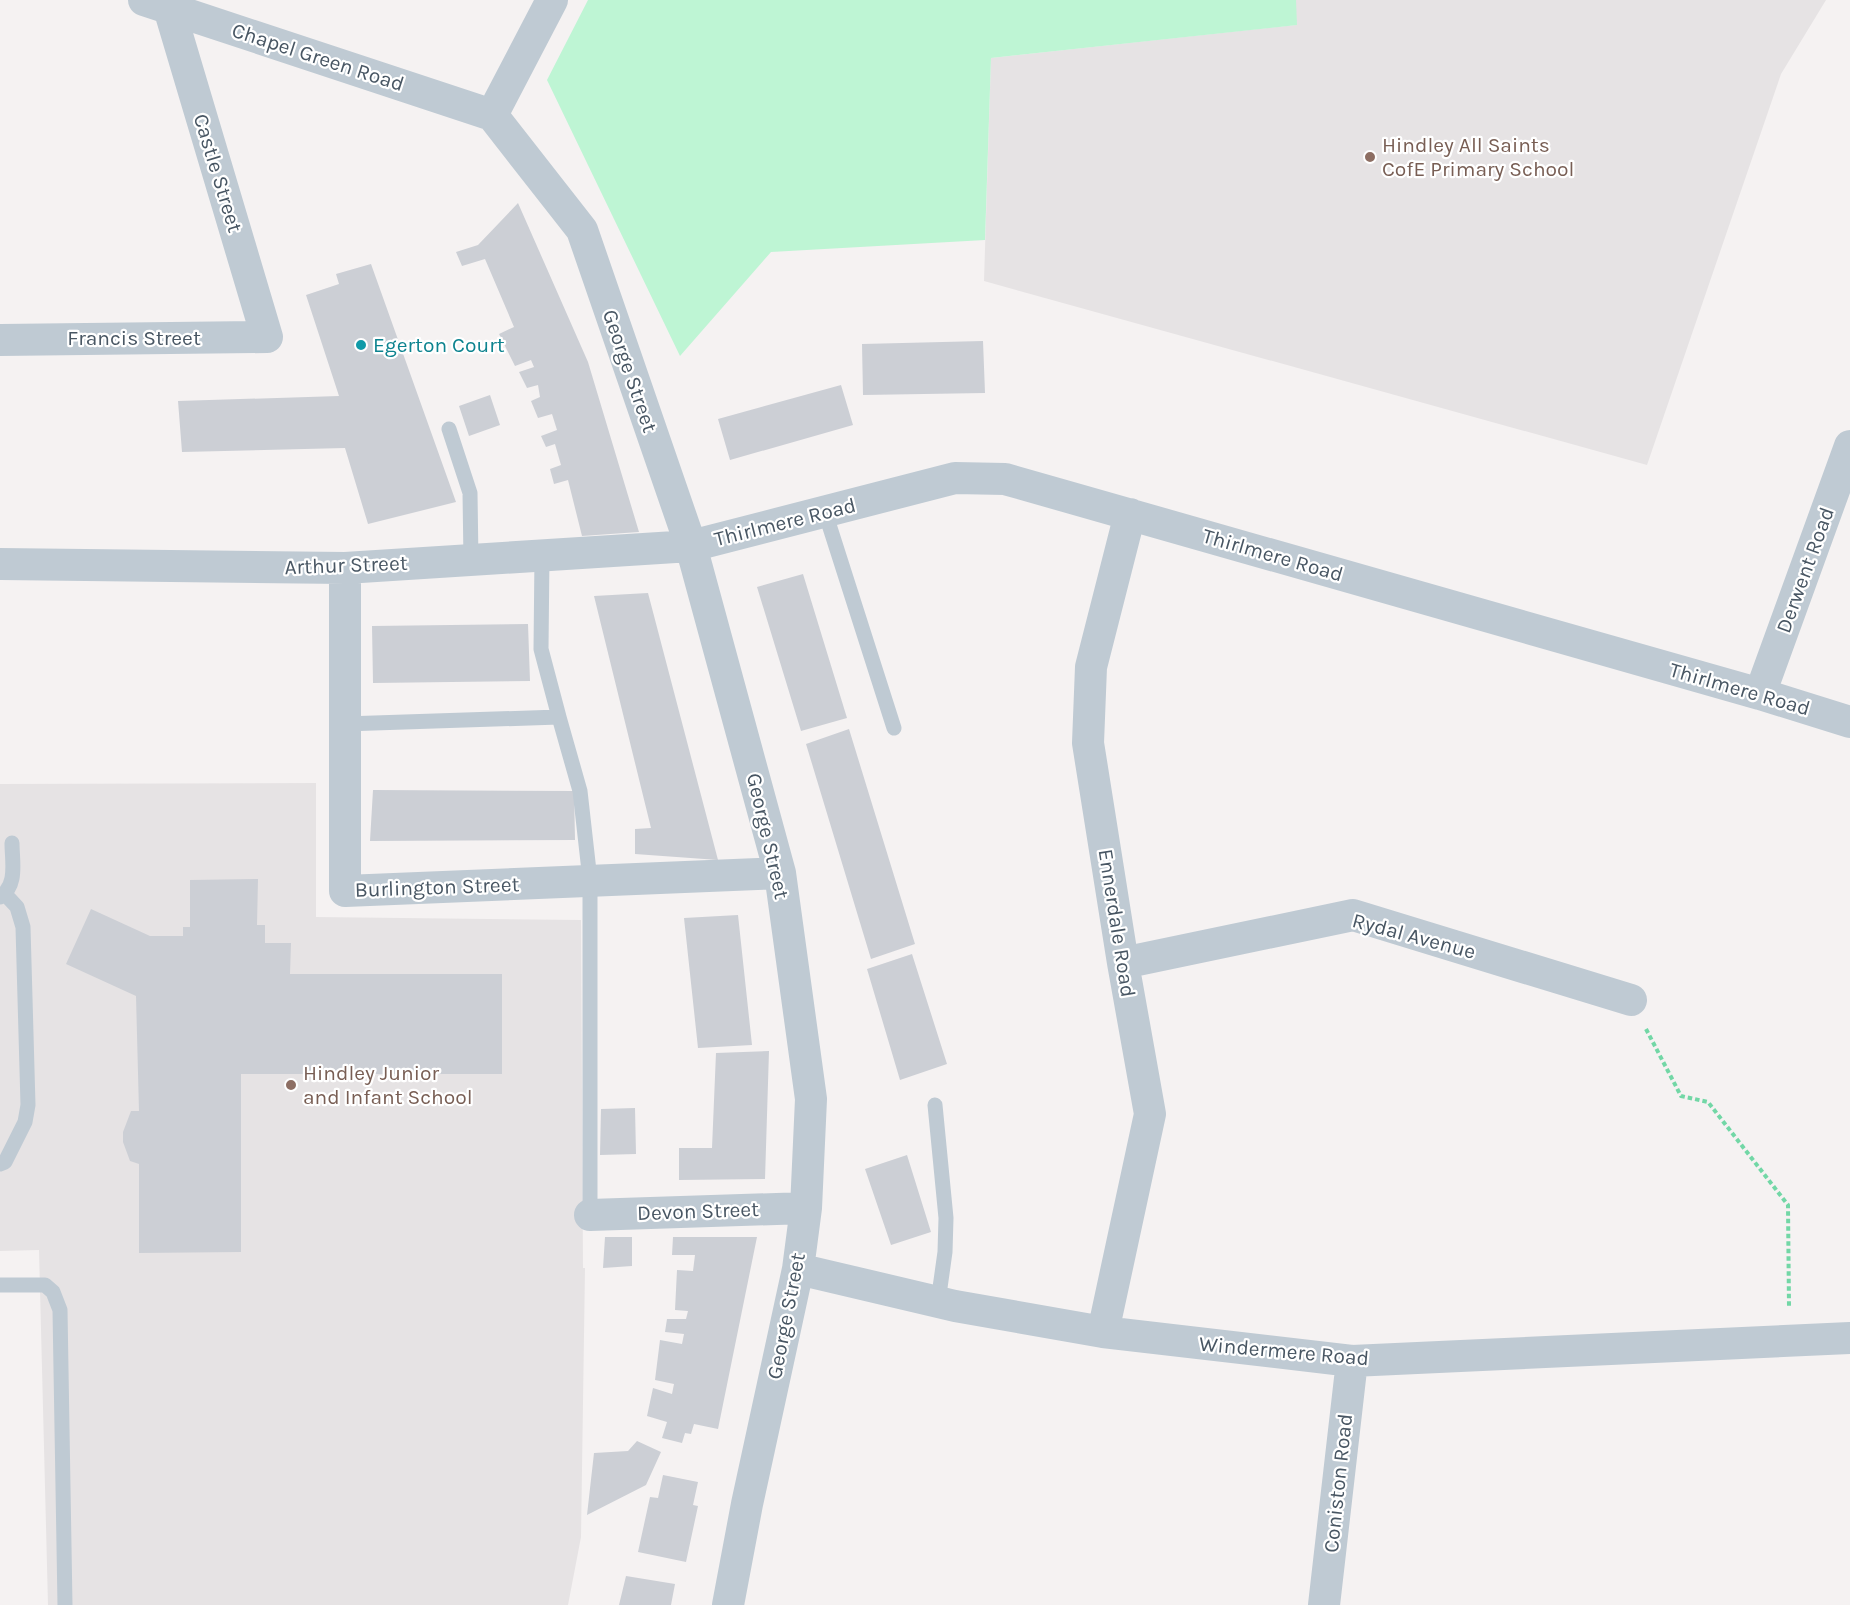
<svg xmlns="http://www.w3.org/2000/svg" width="1850" height="1605" font-family="Karla,sans-serif">
  <style>
    .education { fill: #e6e3e4 }
    .green { fill: #bef5d4 }
    .building { fill: #cccfd5 }
    .lines { fill: none; stroke-linecap: round; stroke-linejoin: round }
    .path { stroke: #72d7a6; stroke-width: 4; stroke-dasharray: 4.5 3; stroke-linecap: butt }
    .lane { stroke: #bfcad3; stroke-width: 15 }
    .street { stroke: #bfcad3; stroke-width: 32 }
    .education-dot { fill: #8d6e63; stroke: #fff; stroke-width: 2 }
    .culture-dot { fill: #0f9aa8; stroke: #fff; stroke-width: 2 }
    .labels { text-anchor: middle; stroke-width: 4.5; stroke-linejoin: round; paint-order: stroke }
    .street-label { font-size: 21px; fill: #485663; stroke: #fff }
    .education-label { font-size: 21px; fill: #785e54; stroke: #fff; text-anchor: start }
    .culture-label { font-size: 21px; fill: #0d838f; stroke: #fff; text-anchor: start }
  </style>
  <rect width="100%" height="100%" fill="#f5f2f2"/>
  <path class="education" d="M1296 0H1826L1781 74 1647 465 984 281 991 58 1296 25Z
    M316 783V917L581 920 583 1268H585L581 1537 568 1605H48L39 1250 0 1251V784Z"/>
  <path class="green" d="M588 0H1296L1297 25 991 58 985 240 771 252 680 356 547 80Z"/>
  <path class="building" d="M518 203 588 362 639 532 582 536 568 480 554 484 550 469 561 465 555 444 546 447 541 436 557 430 552 414 538 418 531 401 540 397 538 385 527 388 519 372 534 367 531 360 515 366 499 334 514 327 485 259 462 266 456 252 478 245Z
    M371 264 456 502 368 524 345 448 182 452 178 401 339 396 306 295 339 284 336 274Z
    M983 341 985 393 863 395 862 344Z
    M841 385 853 425 730 460 718 419Z
    M490 395 500 425 469 436 459 406Z
    M803 574 847 718 801 731 757 587Z
    M648 593 718 860 635 854V829L651 828 594 596Z
    M528 624 530 681 373 683 372 626Z
    M849 729 915 944 871 959 806 744Z
    M373 790 574 791 575 840 370 841Z
    M258 879 257 925H265V943H291L290 974H502V1074H241V1252L139 1253V1164L130 1161 123 1142V1132L131 1111H139L136 996 66 964 91 909 150 936H183V927H190V880Z
    M738 915 752 1045 698 1048 684 918Z
    M912 954 947 1064 900 1080 867 969Z
    M769 1051 765 1179 679 1180V1148H712L716 1053Z
    M635 1108 636 1154 600 1155 601 1109Z
    M907 1155 931 1232 891 1245 865 1169Z
    M605 1237H632V1266L603 1268Z
    M673 1237H757L718 1429 694 1424 691 1434 685 1433 682 1443 662 1438 667 1422 647 1416 653 1388 672 1394 674 1384 655 1380 660 1340 682 1344 684 1334 665 1332 667 1319H686L688 1311 675 1310 677 1270 693 1271 695 1255H672Z
    M637 1441 661 1452 646 1485 587 1515 594 1453 628 1451Z
    M663 1475 698 1482 693 1505 698 1506 686 1562 638 1552 650 1497 658 1498Z
    M626 1576 675 1584 671 1605H619Z"/>
  <g class="lines">
    <path class="path" d="M1646 1029 1681 1096 1708 1102 1788 1205 1789 1307"/>
    <path class="lane" d="M449 429 470 493 471 560
      M825 512 894 728
      M559 717 580 791 590 880V1215
      M344 724 559 717 541 649 542 555
      M0 897C18 885 12 862 12 843
      M935 1105 946 1218 945 1252 938 1302
      M0 1164 5 1162 25 1122 28 1105 23 927 17 907 5 894
      M0 1285H45L53 1292 60 1310 65 1605"/>
    <path class="street" d="M144 0 492 115
      M492 115 582 230 691 546 780 873 811 1099 806 1208 798 1269 747 1504 728 1605
      M492 115 552 0
      M0 340 267 337 169 8V0
      M0 564 345 568 691 546 955 478 1005 479 1760 694 1850 722
      M345 568V891L780 873
      M1760 694 1850 446
      M1123 963 1353 915 1631 1000
      M590 1215 806 1208
      M798 1269 955 1306 1103 1332 1352 1361 1850 1338
      M1103 1332 1150 1114 1123 963 1088 743 1091 667 1130 514
      M1324 1605 1352 1361"/>
  </g>
  <g class="education-dot">
    <circle cx="1370" cy="157" r="6"/>
    <circle cx="291" cy="1085" r="6"/>
  </g>
  <circle class="culture-dot" cx="361" cy="345" r="6"/>
  <g class="labels">
    <g class="street-label">
      <text transform="translate(318 57) rotate(18)" y="7">Chapel Green Road</text>
      <text transform="translate(218 173) rotate(73)" y="7">Castle Street</text>
      <text x="134" y="345">Francis Street</text>
      <text transform="translate(630 371) rotate(71)" y="7">George Street</text>
      <text transform="translate(785 522) rotate(-14)" y="7">Thirlmere Road</text>
      <text transform="translate(1273 555) rotate(16)" y="7">Thirlmere Road</text>
      <text transform="translate(346 565) rotate(-2)" y="7">Arthur Street</text>
      <text transform="translate(1805 570) rotate(-70)" y="7">Derwent Road</text>
      <text transform="translate(1740 689) rotate(16)" y="7">Thirlmere Road</text>
      <text transform="translate(768 836) rotate(77)" y="7">George Street</text>
      <text transform="translate(437 887) rotate(-2)" y="7">Burlington Street</text>
      <text transform="translate(1117 923) rotate(81)" y="7">Ennerdale Road</text>
      <text transform="translate(1414 936) rotate(15)" y="7">Rydal Avenue</text>
      <text transform="translate(698 1211) rotate(-2)" y="7">Devon Street</text>
      <text transform="translate(786 1316) rotate(-79)" y="7">George Street</text>
      <text transform="translate(1284 1351) rotate(5)" y="7">Windermere Road</text>
      <text transform="translate(1338 1483) rotate(-84)" y="7">Coniston Road</text>
    </g>
    <g class="education-label">
      <text x="1382" y="152">Hindley All Saints<tspan x="1382" dy="24">CofE Primary School</tspan></text>
      <text x="303" y="1080">Hindley Junior<tspan x="303" dy="24">and Infant School</tspan></text>
    </g>
    <g class="culture-label">
      <text x="373" y="352">Egerton Court</text>
    </g>
  </g>
</svg>
